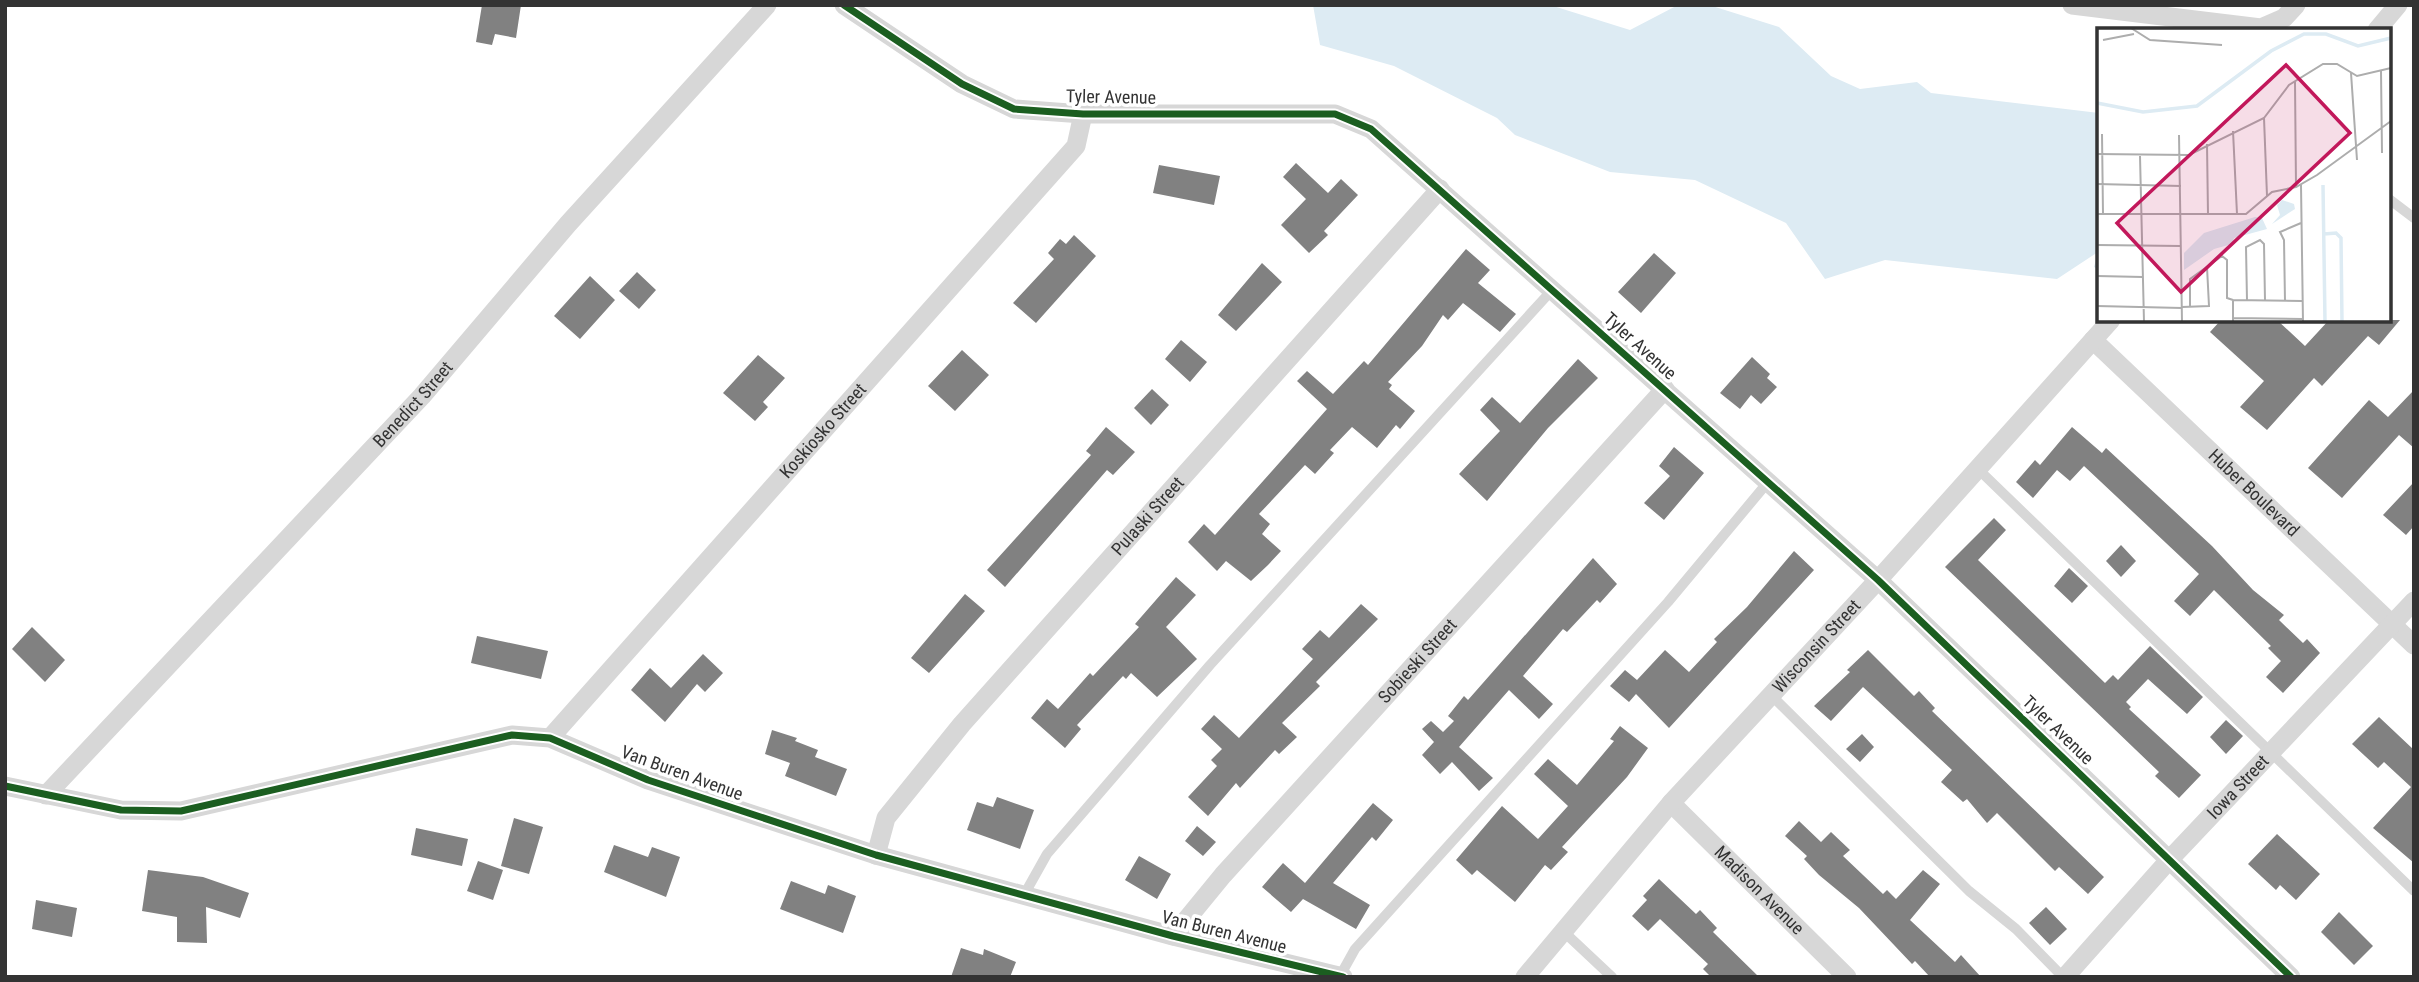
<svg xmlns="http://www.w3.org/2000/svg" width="2419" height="982" font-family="'Roboto Condensed',sans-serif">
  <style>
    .water { fill: #ddebf3 }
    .building { fill: #818181 }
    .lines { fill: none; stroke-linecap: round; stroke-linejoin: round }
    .service { stroke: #d7d7d7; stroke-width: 10 }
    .minor { stroke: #d7d7d7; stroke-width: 19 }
    .cycleway-casing { stroke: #fff; stroke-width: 11 }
    .cycleway { stroke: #1b5e20; stroke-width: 7 }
    .labels { text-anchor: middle; stroke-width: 7; stroke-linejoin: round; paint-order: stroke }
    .street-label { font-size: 18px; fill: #333; stroke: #fff }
    .inset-river { fill: none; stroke: #ddebf3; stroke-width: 3.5 }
    .inset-road { fill: none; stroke: #adadad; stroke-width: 2 }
    .view { fill: #c2185b; fill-opacity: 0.15; stroke: #c2185b; stroke-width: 3.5 }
    .inset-edge { fill: none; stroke: #333; stroke-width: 3.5 }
  </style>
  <rect width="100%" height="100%" fill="#fff"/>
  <path class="water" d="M1313 5H1550L1630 30 1678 5H1709L1779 27 1831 76 1860 89 1917 82 1931 93 2099 113V270L2094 267 2098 252 2057 279 1885 260 1825 279 1786 223 1695 180 1610 172 1515 135 1497 118 1394 66 1320 45Z"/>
  <path class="building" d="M482 5H521L516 38 495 34 492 45 476 42Z
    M1296 163 1328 193 1341 179 1358 195 1324 231 1328 235 1309 253 1281 225 1306 199 1283 177Z
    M1159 165 1220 176 1214 205 1153 193Z
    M1074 235 1096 256 1036 323 1013 303 1054 259 1048 253 1060 239 1066 244Z
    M1466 249 1490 270 1478 283 1516 314 1500 332 1463 303 1448 320 1443 315 1422 346 1388 382 1392 385 1389 389 1415 411 1400 429 1396 425 1377 448 1352 427 1330 450 1334 453 1315 474 1305 465 1259 514 1270 524 1262 534 1281 551 1268 565 1251 581 1226 561 1217 571 1188 542 1204 524 1215 535 1327 409 1297 381 1307 371 1333 394 1364 361 1368 365Z
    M1654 253 1676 273 1641 313 1618 292Z
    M1262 263 1282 282 1236 331 1218 315Z
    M637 272 656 290 639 309 619 291Z
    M590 276 615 300 580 339 554 316Z
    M2221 320H2277L2305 346 2329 320H2400L2379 345 2368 336 2322 386 2314 378 2267 430 2240 407 2264 381 2210 332Z
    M1181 340 1207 362 1190 382 1165 359Z
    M962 350 989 375 955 411 928 386Z
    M758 355 785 378 763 402 768 407 755 421 723 393Z
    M1752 357 1770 374 1767 378 1777 387 1761 404 1751 395 1740 409 1720 393Z
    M1578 359 1598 378 1548 428 1487 501 1459 474 1500 431 1480 410 1492 397 1520 423Z
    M1152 389 1169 405 1151 425 1134 408Z
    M2414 390V448L2399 435 2342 498 2308 468 2369 400 2388 417Z
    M1106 427 1135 452 1113 475 1107 470 1005 587 987 570 1091 455 1086 451Z
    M2072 427 2102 453 2106 448 2212 546 2253 590 2284 615 2279 620 2303 643 2307 639 2320 653 2283 693 2266 677 2281 661 2268 648 2271 646 2214 590 2190 616 2174 601 2199 574 2084 466 2070 481 2057 470 2033 498 2016 482 2035 460 2040 465Z
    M1674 447 1704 473 1664 520 1644 503 1670 476 1659 466Z
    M2414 482V526L2406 535 2383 515Z
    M1994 518 2006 530 1978 560 2105 683 2113 675 2118 680 2150 646 2203 697 2187 714 2148 679 2126 702 2131 707 2129 709 2201 775 2179 798 2155 776 2159 772 1945 567Z
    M2121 545 2136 561 2121 577 2106 561Z
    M1794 551 1814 570 1669 728 1636 694 1629 702 1610 686 1625 670 1637 680 1665 650 1689 672 1717 642 1714 639 1747 607Z
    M1593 558 1617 584 1600 603 1597 600 1567 632 1563 629 1523 676 1553 704 1539 719 1509 690 1459 747 1493 778 1479 791 1452 762 1440 774 1422 755 1434 742 1422 729 1431 721 1443 732 1454 721 1448 716 1464 696 1468 700Z
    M2069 568 2088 586 2072 603 2054 586Z
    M1176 577 1196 595 1166 627 1197 659 1157 697 1131 673 1126 679 1123 676 1077 725 1081 729 1065 748 1031 718 1047 699 1058 709 1090 673 1093 676 1139 627 1135 624Z
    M965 594 985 611 929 673 911 658Z
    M1361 604 1378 619 1316 682 1320 686 1282 723 1297 737 1279 754 1275 750 1240 788 1236 783 1208 816 1188 797 1217 766 1211 760 1222 749 1201 729 1214 715 1239 738 1313 659 1302 649 1320 630 1329 638Z
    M32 627 65 660 45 682 12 649Z
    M477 636 548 651 541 679 471 663Z
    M1868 650 1914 696 1919 691 1935 708 1932 711 2104 877 2088 894 2059 867 2055 871 1997 813 1987 823 1967 799 1963 802 1941 782 1952 770 1863 687 1831 721 1814 706 1850 672 1847 670Z
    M703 654 723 673 705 692 697 684 665 722 631 690 650 668 671 688Z
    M2379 717 2414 750V863L2373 828 2411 787 2384 762 2378 768 2352 744Z
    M2226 720 2243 736 2226 754 2210 737Z
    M1620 726 1648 748 1627 777 1562 847 1568 852 1551 870 1545 865 1515 902 1477 870 1472 875 1456 860 1502 806 1538 839 1568 806 1534 774 1548 759 1577 785 1614 741 1610 739Z
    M772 730 797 738 795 741 818 750 815 757 847 769 836 796 785 776 790 763 765 754Z
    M1862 734 1874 747 1860 762 1846 749Z
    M997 797 1034 810 1020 849 967 830 977 802 993 807Z
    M1373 803 1393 820 1376 841 1372 837 1333 883 1370 905 1356 929 1303 899 1291 912 1262 887 1283 863 1305 883Z
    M514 818 543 827 529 874 501 866Z
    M1799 821 1821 842 1831 832 1850 850 1843 856 1883 894 1887 890 1896 899 1923 870 1940 884 1910 920 1955 962 1961 955 1981 977H1930L1915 961 1912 964 1859 908 1819 875 1804 859 1807 856 1785 836Z
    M1197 826 1216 842 1203 856 1185 841Z
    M416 828 468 839 462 866 411 855Z
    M2277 834 2320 874 2296 900 2280 885 2276 890 2248 864Z
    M614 845 648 857 652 847 680 857 666 897 604 872Z
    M1139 856 1171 874 1157 899 1125 880Z
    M478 861 503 870 493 900 467 891Z
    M148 870 203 877 249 893 240 918 206 907 207 943 177 942V917L142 911Z
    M1659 879 1696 914 1700 910 1717 928 1713 932 1759 977H1711L1703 969 1708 964 1660 919 1648 931 1632 916 1647 900 1643 896Z
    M791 881 825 894 828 885 856 896 843 933 780 909Z
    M36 900 77 908 72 937 32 929Z
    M2046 907 2067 929 2050 945 2029 923Z
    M2339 912 2373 946 2354 965 2321 932Z
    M961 948 983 955 984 949 1016 962 1010 977H951Z"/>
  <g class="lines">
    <path class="service" d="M2389 199 2414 218
      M1978 469 2414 891
      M1771 695 1969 891 2016 929 2063 977
      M1024 895 1047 854 1210 665 1553 289
      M1563 931 1612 977
      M1340 976 1355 949 1668 602 1768 482"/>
    <g class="minor">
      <path d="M844 5 962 84 1014 109 1083 114H1335L1371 129 1878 580 2291 977"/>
      <path d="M2072 5 2261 28 2284 18 2296 5"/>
      <path d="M2377 30 2398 5"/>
      <path id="s1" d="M2093 340 2414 645"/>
      <path id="s2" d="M550 738 1076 146 1083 114"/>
      <path d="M5 786 121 810 181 811 512 735 550 738 648 780 876 855 1173 936 1343 977"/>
      <path id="s3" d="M46 795 422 396 568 224 767 5"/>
      <path id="s4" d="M1671 803 1847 977"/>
      <path id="s5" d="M876 855 886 818 962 724 1440 189"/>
      <path id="s6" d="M1173 936 1223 875 1665 389"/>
      <path id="s7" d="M1525 977 1671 803 1878 580 2111 320"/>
      <path id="s8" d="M2065 977 2170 859 2414 601"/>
    </g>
    <defs>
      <path id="cycleway" d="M844 5 962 84 1014 109 1083 114H1335L1371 129 1878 580 2291 977
        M5 786 121 810 181 811 512 735 550 738 648 780 876 855 1173 936 1343 977"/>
    </defs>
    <use href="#cycleway" class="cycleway-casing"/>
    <use href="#cycleway" class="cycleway"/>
  </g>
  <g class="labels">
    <g class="street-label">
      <text transform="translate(1111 97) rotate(1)" y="6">Tyler Avenue</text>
      <text transform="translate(1640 346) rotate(42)" y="6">Tyler Avenue</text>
      <text dy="6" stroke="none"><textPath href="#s3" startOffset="536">Benedict Street</textPath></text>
      <text dy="6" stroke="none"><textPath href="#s2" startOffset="411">Koskiosko Street</textPath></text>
      <text dy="6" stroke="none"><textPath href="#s1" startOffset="222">Huber Boulevard</textPath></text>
      <text dy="6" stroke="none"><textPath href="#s5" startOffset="438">Pulaski Street</textPath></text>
      <text dy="6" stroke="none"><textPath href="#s7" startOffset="441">Wisconsin Street</textPath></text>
      <text dy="6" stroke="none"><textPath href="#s6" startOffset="368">Sobieski Street</textPath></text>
      <text transform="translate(2058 730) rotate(44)" y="6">Tyler Avenue</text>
      <text transform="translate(682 773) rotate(20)" y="6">Van Buren Avenue</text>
      <text dy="6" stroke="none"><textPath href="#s8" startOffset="257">Iowa Street</textPath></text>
      <text dy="6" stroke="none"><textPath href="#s4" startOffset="124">Madison Avenue</textPath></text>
      <text transform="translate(1224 932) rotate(14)" y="6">Van Buren Avenue</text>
    </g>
  </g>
  <g transform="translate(2097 28)">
    <rect width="294" height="294" fill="#fff"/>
    <path d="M185 172 197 176 198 181 175 196 183 187 180 177ZM158 189 165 190 170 201 137 210 135 216 117 221 87 242V225L107 205Z" fill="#ddebf3"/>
    <path class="inset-river" d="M0 75 46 84 100 78 174 23 207 6H229L261 18 294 10M226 157 228 294M227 206 239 205 244 210 245 294"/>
    <path class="inset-road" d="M34 0 53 12 125 17M6 12 37 6M284 43 285 125M254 45 260 132M198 54 199 159M167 90 170 168M136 103 140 186M5 106 6 186M82 107 85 294M110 116 111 187M0 126 92 127 167 90 192 57 226 36H240L260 48 294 40M43 128 47 294M0 156 84 158M204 157 206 294M0 186H149L175 164 199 159 220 147 294 93M0 217 84 218M0 248 46 249M136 272 205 273M136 272V294M150 272 149 219 163 212 167 216 168 272M188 273 187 212 183 204 204 195M0 278 85 280M85 279 112 278 110 239M93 279V251L125 228 130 232V270L136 272M136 290 206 291"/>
    <path class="view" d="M189 37 253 105 84 264 20 195Z"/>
    <rect width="294" height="294" class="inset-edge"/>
  </g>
  <rect width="2419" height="982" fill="none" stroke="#333333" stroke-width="14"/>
</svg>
